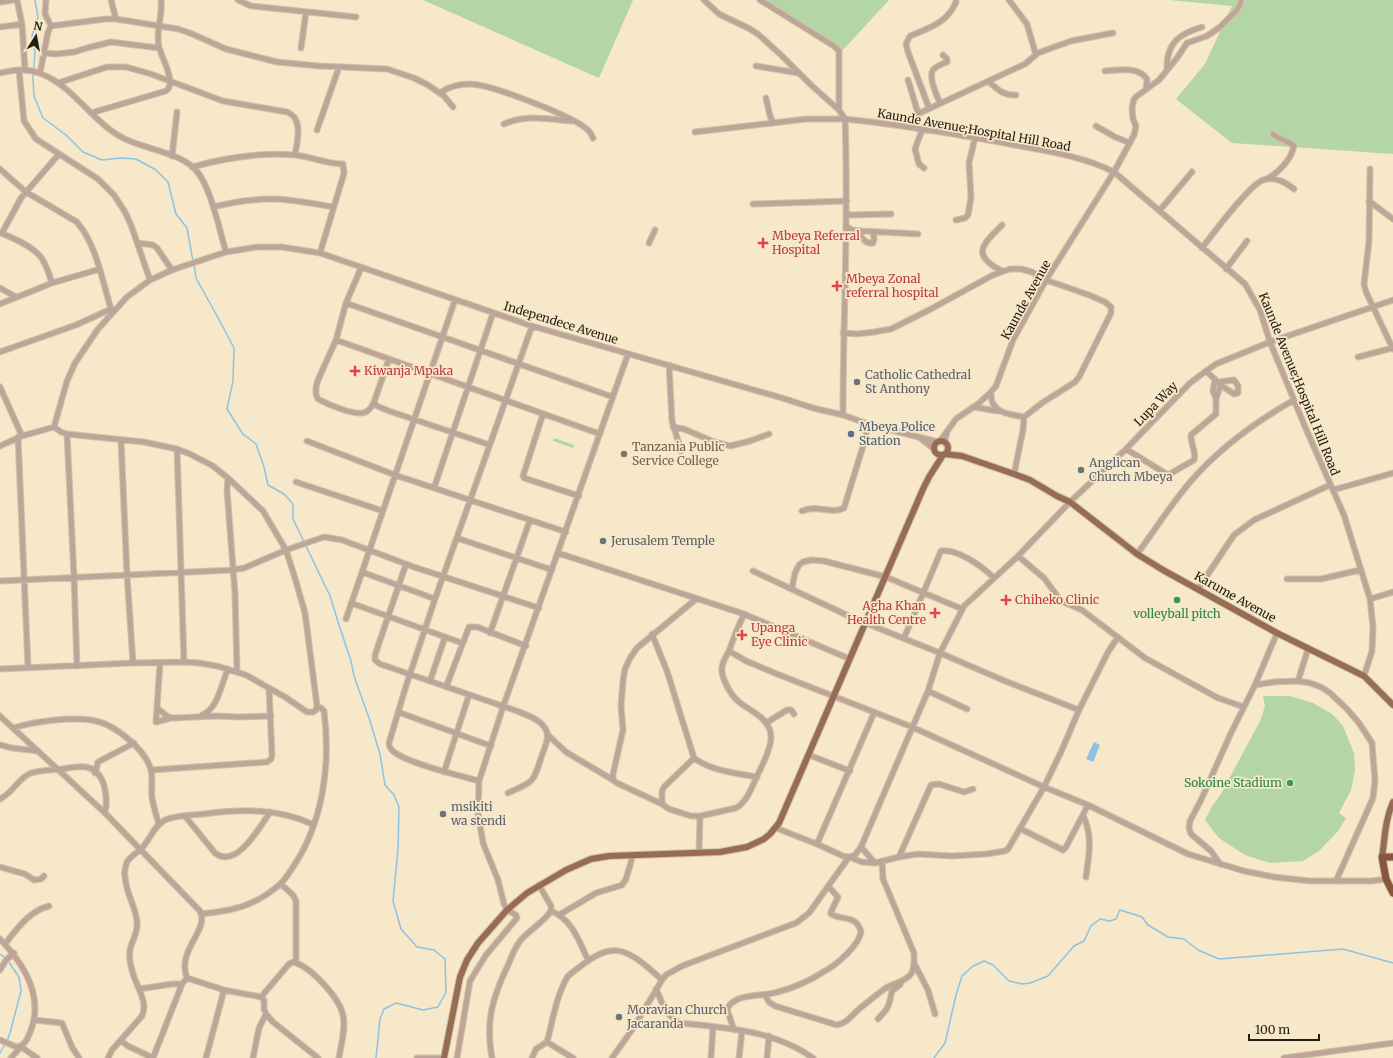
<svg xmlns="http://www.w3.org/2000/svg" width="1393" height="1058" font-family="Merriweather,serif">
  <style>
    .green { fill: #b4d5a5 }
    .water { fill: #8cc3e5 }
    .lines { fill: none; stroke-linecap: round; stroke-linejoin: round }
    .stream { stroke: #8cc3e5; stroke-width: 1.5 }
    .minor-casing { stroke: #d0c4a7; stroke-width: 7 }
    .major-casing { stroke: #d0c4a7; stroke-width: 8 }
    .highway-casing { stroke: #d0c4a7; stroke-width: 9 }
    .minor { stroke: #bea599; stroke-width: 5 }
    .major { stroke: #966c55; stroke-width: 6 }
    .highway { stroke: #87573d; stroke-width: 7 }
    .health-dot { fill: #e0444e; stroke: #f6e8c8; stroke-width: 1.5 }
    .worship-dot { fill: #6b7280; stroke: #f6e8c8; stroke-width: 1.5 }
    .service-dot { fill: #5c6f8a; stroke: #f6e8c8; stroke-width: 1.5 }
    .education-dot { fill: #8d6e63; stroke: #f6e8c8; stroke-width: 1.5 }
    .leisure-dot { fill: #2e9e5b; stroke: #f6e8c8; stroke-width: 1.5 }
    .labels { text-anchor: middle; stroke-width: 3.5; stroke-linejoin: round; paint-order: stroke }
    .street-label { font-size: 12px; fill: #231f13; stroke: #f6e8c8 }
    .health-label { font-size: 12px; fill: #be3a42; stroke: #f6e8c8; text-anchor: start }
    .worship-label { font-size: 12px; fill: #5b616d; stroke: #f6e8c8; text-anchor: start }
    .service-label { font-size: 12px; fill: #4e5e75; stroke: #f6e8c8; text-anchor: start }
    .education-label { font-size: 12px; fill: #785e54; stroke: #f6e8c8; text-anchor: start }
    .leisure-label { font-size: 12px; fill: #27864d; stroke: #f6e8c8 }
  </style>
  <rect width="100%" height="100%" fill="#f6e8c8"/>
  <path class="green" d="M423 0H633L599 78Z
    M761 0H889L843 50Z
    M1170 0H1393V154L1232 143 1176 99 1205 64 1232 6Z
    M554 438 574 445 573 448 553 441Z
    M1263 696H1290L1313 703 1332 714 1343 726 1354 753 1355 770 1351 790 1339 813 1346 818 1339 830 1319 851 1303 861 1270 863 1245 855 1219 838 1205 820 1211 808 1221 794 1261 719 1265 706Z"/>
  <path class="water" d="M1094 742 1100 745 1093 762 1086 759Z"/>
  <g class="lines">
    <path class="stream" d="M35 0 38 17 32 36 35 52 33 79 34 96 43 118 66 135 83 152 102 160 121 158 136 159 156 170 168 182 176 214 187 228 193 261
      M194 265 196 278 216 314 234 348 233 381 227 409 243 434 256 444 264 467 268 485 284 494 293 504V519L330 596 339 625 351 661 354 676 369 718 380 754 385 785 394 795 399 807 398 849 393 901 401 929 417 947 434 950 445 959 446 992 438 1007 423 1010 396 1003 384 1009 380 1019 376 1058
      M0 954 6 958 19 977 21 991 10 1033 7 1041
      M0 1053 5 1044
      M934 1058 945 1043 956 995 962 976 973 966 984 961 993 965 1009 981 1022 984 1030 983 1048 976 1074 946 1084 941 1091 926 1100 919 1110 921 1116 919 1120 910 1142 917 1148 925 1168 937 1184 939 1198 950 1219 959 1343 949 1393 963"/>
    <defs>
      <path id="minor" d="M17 0 22 24 25 70
        M46 0 45 14 51 26
        M111 0 116 19
        M238 0 251 6 356 17
        M704 0 719 14 750 29 759 35 781 55 811 85 839 110
        M1009 0 1027 24 1036 55
        M0 2 14 0
        M0 27 22 24
        M301 48 306 12
        M44 53 56 54 74 52 87 48 111 42 159 48
        M756 66 798 73
        M19 70 24 121 36 139 98 179 114 195 125 212 131 225 150 280
        M1167 70C1166 44 1178 34 1202 27
        M1105 71C1118 70 1138 66 1147 79L1146 89
        M0 73C13 70 26 68 39 73 73 85 91 121 123 138 144 149 178 152 195 169 211 186 219 229 226 252
        M40 73 48 32 51 26 105 19H116L178 29 190 33 226 49 277 62 319 66 387 69 414 78 428 85 444 96 453 107
        M908 80 918 113
        M989 82C997 89 1004 96 1016 95
        M58 83 107 67H126L151 74 223 101 287 112C304 118 297 142 295 155
        M440 93C448 87 460 84 470 84 490 84 573 116 588 130 591 132 591 135 593 138
        M766 98 770 116 773 123
        M940 103C937 96 928 77 933 70 936 66 943 64 947 62V59L943 55
        M929 108 908 52 906 44 910 36C930 28 948 22 956 2
        M91 113 166 91C177 83 162 59 159 47 155 32 163 16 161 0
        M911 117 918 129
        M504 124C527 114 547 119 572 121
        M894 125 1025 64 1038 53 1071 41 1113 33
        M1096 126 1115 137 1130 143
        M317 130 339 67
        M922 130 915 149 919 164 924 168
        M695 132 806 119H845L839 110V51L834 46 760 0
        M172 156 177 112
        M192 167C225 158 260 152 294 155 310 156 326 164 343 164L344 173 342 180 320 253
        M0 169 26 192 77 222C97 246 102 280 111 309V314
        M1370 169 1369 241 1364 284 1366 292 1393 349
        M1267 179C1279 172 1291 160 1294 146 1287 140 1279 140 1273 134
        M1369 201 1393 219
        M753 204 847 201
        M213 207C226 204 240 201 253 200 280 197 306 202 333 207
        M1160 210 1192 172
        M847 213 848 215 891 214
        M956 220 965 218 968 215 971 198 969 163 975 138
        M1002 225C983 244 970 255 1002 271
        M847 227 852 230 862 231 918 234
        M857 231C861 237 865 244 873 243L874 239 873 232
        M1 233C13 238 30 245 39 255 46 262 49 274 52 283
        M2 233 21 198 59 154
        M138 243 153 245 157 248 172 270
        M649 243 655 230
        M1202 248C1213 234 1248 186 1263 180 1275 176 1285 182 1294 189
        M361 268 346 303 336 340 318 380 316 387V394L318 399C327 404 356 417 366 412 370 410 372 406 374 402L389 359
        M1226 269 1247 241
        M0 288 16 297
        M346 303 613 397
        M0 304 52 283 100 269
        M843 333 857 334 874 332 891 329 929 310 993 275 1010 269H1021L1032 272 1046 280 1089 295 1105 302 1111 307V313L1079 377 1075 382 1042 403 1024 417C1015 415 999 414 994 405 991 402 991 396 991 392
        M336 340 600 434
        M0 352 76 325 111 309
        M1358 357 1393 348
        M669 365 672 421 681 451
        M1206 371 1222 386 1234 394 1238 393V386L1234 380 1219 382
        M1215 379 1213 391 1216 399
        M0 387 22 436
        M374 402 377 406 389 411 490 445
        M973 407 998 411
        M543 414 523 476 524 478 579 496
        M843 415C843 316 849 218 845 119 903 125 962 135 1020 146 1052 152 1084 157 1114 172L1245 284 1260 310 1270 342 1306 429 1344 515 1370 599 1373 627 1372 651 1364 676
        M673 427 684 429 712 441 730 446 750 441 769 434
        M67 434 74 577 77 666
        M18 437 28 667
        M920 438 934 449
        M121 440 127 575 133 663
        M307 441 395 475 566 532
        M940 441 956 419 978 404 991 392 996 386 1013 340 1046 280 1114 172 1134 135 1136 126 1133 119 1132 108 1134 99 1137 96 1159 80 1177 58 1187 43 1207 36 1220 27 1237 10 1241 2
        M946 444 945 439 947 433
        M0 446 22 436 54 427 67 381 75 363 98 329 127 297 150 280 172 270 226 252 257 247H281L320 253 532 326 782 398 813 408 843 415 868 424 938 442
        M177 449 184 662
        M1126 449 1168 475 1194 460C1197 452 1190 444 1191 435L1216 414V399L1221 384
        M1014 474 1023 430 1024 417
        M228 478 227 490 235 593 237 671
        M296 482 383 511
        M434 488 493 313
        M1333 490 1393 473
        M802 511C817 504 832 515 844 508L864 443 868 424
        M457 538 552 570
        M558 553 744 614 850 659
        M1137 554C1155 530 1171 504 1191 481 1219 449 1257 421 1294 400
        M1018 556 1044 578 1061 601 1082 610 1145 658 1218 698 1244 707
        M406 564 375 655V660L380 664 514 710C527 715 551 722 547 740 546 745 544 750 542 755 533 783 535 781 508 793
        M753 571 853 618 940 653 1005 681 1079 710
        M362 572 435 599
        M1287 579H1321L1360 570
        M0 581 233 570 244 568 286 550 324 537 342 540 414 567 539 608
        M792 588 795 573 799 565 803 562 811 560 824 561 886 577 962 609
        M1198 589 1234 535 1254 520 1330 485
        M696 599 637 648 630 658 625 669 623 681 621 706 623 730 613 774V780L617 783 662 804 669 809 691 816H700L736 808C747 802 752 787 757 776 762 766 772 747 771 736 770 718 750 711 739 702 732 696 728 689 725 682 719 669 722 663 729 651
        M1370 599 1393 592
        M351 603 462 643
        M744 614 736 632 729 651 746 661 777 674 912 727 1044 787 1088 805 1188 854 1244 871 1274 877 1310 881H1372L1386 879
        M346 619 455 300
        M490 633 530 520
        M652 634 667 671 694 758C711 771 736 773 757 777
        M904 638 941 551C957 548 983 567 994 578
        M160 663 156 722 171 718
        M0 669 133 663 184 662 199 663 217 666 246 675 285 697 307 712H313L316 710 317 706 305 613 295 578 286 550 263 511 228 478 213 466 190 454 177 449 144 442 67 434 61 432 54 427
        M430 681 445 637
        M1298 681 1310 683 1321 687 1330 693 1347 709 1359 723 1372 743 1375 781 1373 798 1336 881
        M1255 685 1274 682 1298 681 1308 649
        M446 687 469 627H477L526 646
        M928 691 967 709
        M157 708 168 717 174 718 217 716 238 717 271 716
        M398 712 491 746
        M202 715C218 709 221 684 228 669
        M0 716 105 813 200 911C210 930 176 950 187 978L224 990 261 997 264 1000V1009L266 1014 273 1022 318 1058
        M766 723 787 710H791L794 714
        M14 728C34 721 76 716 96 721 115 725 146 750 151 770 153 779 151 789 152 798 154 807 156 816 159 824
        M548 735 566 752 613 780
        M0 745 12 748 38 751
        M809 755 850 771
        M151 770 267 762 271 759 272 755 269 688
        M444 772 469 695
        M95 773 98 762 134 743
        M479 781C462 776 400 762 391 749 389 746 389 746 389 743L406 686 435 599 532 326
        M0 799C13 793 18 778 31 773 40 770 51 770 61 769 69 768 78 766 86 767 106 771 108 798 105 813
        M662 804V791L664 787 694 758
        M1083 815C1093 837 1089 854 1086 877
        M185 816 215 853C236 870 260 827 270 812
        M776 828 817 844 843 856 849 857 855 855 861 847 928 691 940 653 964 606 1018 556 1070 502 1126 449 1190 383 1206 371 1216 364 1270 342 1393 300
        M1021 829 1063 850 1066 847 1088 805
        M817 844 874 713
        M861 847 875 863
        M699 853 700 816
        M899 857 931 785 939 784 964 792 973 789
        M1220 864 1211 851 1191 834 1189 828 1190 821 1201 800 1231 733 1255 685 1277 633
        M0 867 25 874 34 880 41 879 44 876
        M281 884 293 895 296 901V963
        M551 911C572 919 579 941 588 960
        M201 914C232 911 256 906 280 884 285 880 289 873 293 867 323 823 331 764 324 711L321 708 317 706
        M559 915 596 893 622 885 626 879 633 855
        M0 939C26 966 47 1001 27 1039 23 1046 16 1052 11 1058
        M5 944C17 929 29 911 49 906
        M914 963 928 990 935 1014
        M0 970 6 960 14 953
        M139 989 172 984H182
        M656 989C663 1004 665 1015 680 1023 726 1028 774 1030 813 1058
        M765 995 769 1002 775 1006 837 1025C847 1023 851 1016 859 1009 868 1002 877 994 886 988 894 983 905 982 911 974 915 968 914 960 914 953L883 879 882 862
        M261 997 289 964 293 962C310 966 339 997 343 1015 346 1029 341 1044 339 1058
        M878 1019 886 1010 889 1004 892 991 900 985 901 982
        M34 1020 62 1023 72 1047 79 1058
        M734 1030 727 1009C729 1004 734 1001 738 999 751 994 765 996 778 992 793 988 811 980 825 971 836 965 860 945 861 931 855 914 842 921 831 914V912L838 897 828 886
        M0 1040 19 1048
        M121 1041 128 1046 153 1058
        M547 1042C553 1020 556 996 568 976 611 941 621 942 662 980
        M20 1046 37 1058
        M108 1058 112 1050 142 1016C149 1001 135 985 132 970 130 963 128 954 131 946 133 939 138 932 137 923 137 909 126 894 125 877 124 872 125 867 127 862 130 857 135 854 140 850 150 841 153 826 165 820 176 815 192 815 204 814 241 809 280 808 314 825
        M153 1058 182 984 187 978
        M206 1058 224 990
        M253 1058 259 1028 266 1014
        M417 1058H444
        M457 1058 470 981 486 955 517 918 516 915 507 910 504 904 498 880 483 843 478 813 479 781 503 707 628 354
        M492 1058C485 1021 493 996 509 963 512 955 515 948 520 941 529 930 543 923 551 911V906L539 885
        M532 1058 536 1049 547 1042 573 1058
        M612 1058 634 1027 662 980 666 975 682 966 796 923 809 913 849 857 862 862 875 863 899 857 918 854 952 856 986 854 1005 851 1008 849 1044 787 1061 752 1079 710 1108 652 1118 637
        M711 1058 713 1027
        M739 1058 742 1031
        M767 1058 769 1036
        M1284 1058 1393 1043"/>
      <path id="major" d="M934 448a7 7 0 1 1 14 0a7 7 0 1 1-14 0Z
        M945 454 962 456 1014 474 1030 480 1057 496 1070 502 1137 554 1163 570 1277 633 1364 676 1393 705
        M1382 857C1385 838 1385 820 1393 802
        M444 1058 460 977 467 960 478 943 507 910 527 893 566 870 591 859 609 856 720 852 747 847 764 839 770 834 779 823 923 489 929 477 943 455"/>
      <path id="highway" d="M1393 857H1382L1386 879 1393 893"/>
    </defs>
    <use href="#minor" class="minor-casing"/>
    <use href="#major" class="major-casing"/>
    <use href="#highway" class="highway-casing"/>
    <use href="#minor" class="minor"/>
    <use href="#major" class="major"/>
    <use href="#highway" class="highway"/>
  </g>
  <g class="health-dot">
    <path d="M761 237h4v4h4v4h-4v4h-4v-4h-4v-4h4z"/>
    <path d="M835 280h4v4h4v4h-4v4h-4v-4h-4v-4h4z"/>
    <path d="M353 365h4v4h4v4h-4v4h-4v-4h-4v-4h4z"/>
    <path d="M1004 594h4v4h4v4h-4v4h-4v-4h-4v-4h4z"/>
    <path d="M933 607h4v4h4v4h-4v4h-4v-4h-4v-4h4z"/>
    <path d="M740 629h4v4h4v4h-4v4h-4v-4h-4v-4h4z"/>
  </g>
  <g class="worship-dot">
    <circle cx="857" cy="382" r="4"/>
    <circle cx="1081" cy="470" r="4"/>
    <circle cx="603" cy="541" r="4"/>
    <circle cx="443" cy="814" r="4"/>
    <circle cx="619" cy="1017" r="4"/>
  </g>
  <circle class="service-dot" cx="851" cy="434" r="4"/>
  <circle class="education-dot" cx="624" cy="454" r="4"/>
  <g class="leisure-dot">
    <circle cx="1177" cy="600" r="4"/>
    <circle cx="1290" cy="783" r="4"/>
  </g>
  <g class="labels">
    <g class="street-label">
      <text transform="translate(974 130) rotate(10)" y="4">Kaunde Avenue;Hospital Hill Road</text>
      <text transform="translate(1026 300) rotate(-61)" y="4">Kaunde Avenue</text>
      <text transform="translate(561 323) rotate(17)" y="4">Independece Avenue</text>
      <text transform="translate(1299 384) rotate(68)" y="4">Kaunde Avenue;Hospital Hill Road</text>
      <text transform="translate(1156 404) rotate(-46)" y="4">Lupa Way</text>
      <text transform="translate(1235 597) rotate(29)" y="4">Karume Avenue</text>
    </g>
    <g class="health-label">
      <text x="772" y="240">Mbeya Referral<tspan x="772" dy="14">Hospital</tspan></text>
      <text x="846" y="283">Mbeya Zonal<tspan x="846" dy="14">referral hospital</tspan></text>
      <text x="364" y="375">Kiwanja Mpaka</text>
      <text x="1015" y="604">Chiheko Clinic</text>
      <text x="926" y="610" text-anchor="end">Agha Khan<tspan x="926" dy="14">Health Centre</tspan></text>
      <text x="751" y="632">Upanga<tspan x="751" dy="14">Eye Clinic</tspan></text>
    </g>
    <g class="worship-label">
      <text x="865" y="379">Catholic Cathedral<tspan x="865" dy="14">St Anthony</tspan></text>
      <text x="1089" y="467">Anglican<tspan x="1089" dy="14">Church Mbeya</tspan></text>
      <text x="611" y="545">Jerusalem Temple</text>
      <text x="451" y="811">msikiti<tspan x="451" dy="14">wa stendi</tspan></text>
      <text x="627" y="1014">Moravian Church<tspan x="627" dy="14">Jacaranda</tspan></text>
    </g>
    <g class="service-label">
      <text x="859" y="431">Mbeya Police<tspan x="859" dy="14">Station</tspan></text>
    </g>
    <g class="education-label">
      <text x="632" y="451">Tanzania Public<tspan x="632" dy="14">Service College</tspan></text>
    </g>
    <g class="leisure-label">
      <text x="1177" y="618">volleyball pitch</text>
      <text x="1282" y="787" text-anchor="end">Sokoine Stadium</text>
    </g>
  </g>
  <g transform="translate(36 36) rotate(11)" stroke="#f6e8c8" stroke-width="3" paint-order="stroke">
  <path d="M0-3L7 15L0 10L-7 15Z" fill="#231f13"/>
  <text y="-6" font-size="11" font-weight="bold" text-anchor="middle" fill="#231f13">N</text>
  </g>
  <path d="M1249 1034v6h70v-6" fill="none" stroke="#231f13" stroke-width="2"/>
  <text x="1255" y="1034" font-size="12" fill="#231f13" stroke="#f6e8c8" stroke-width="3" paint-order="stroke">100 m</text>
</svg>
